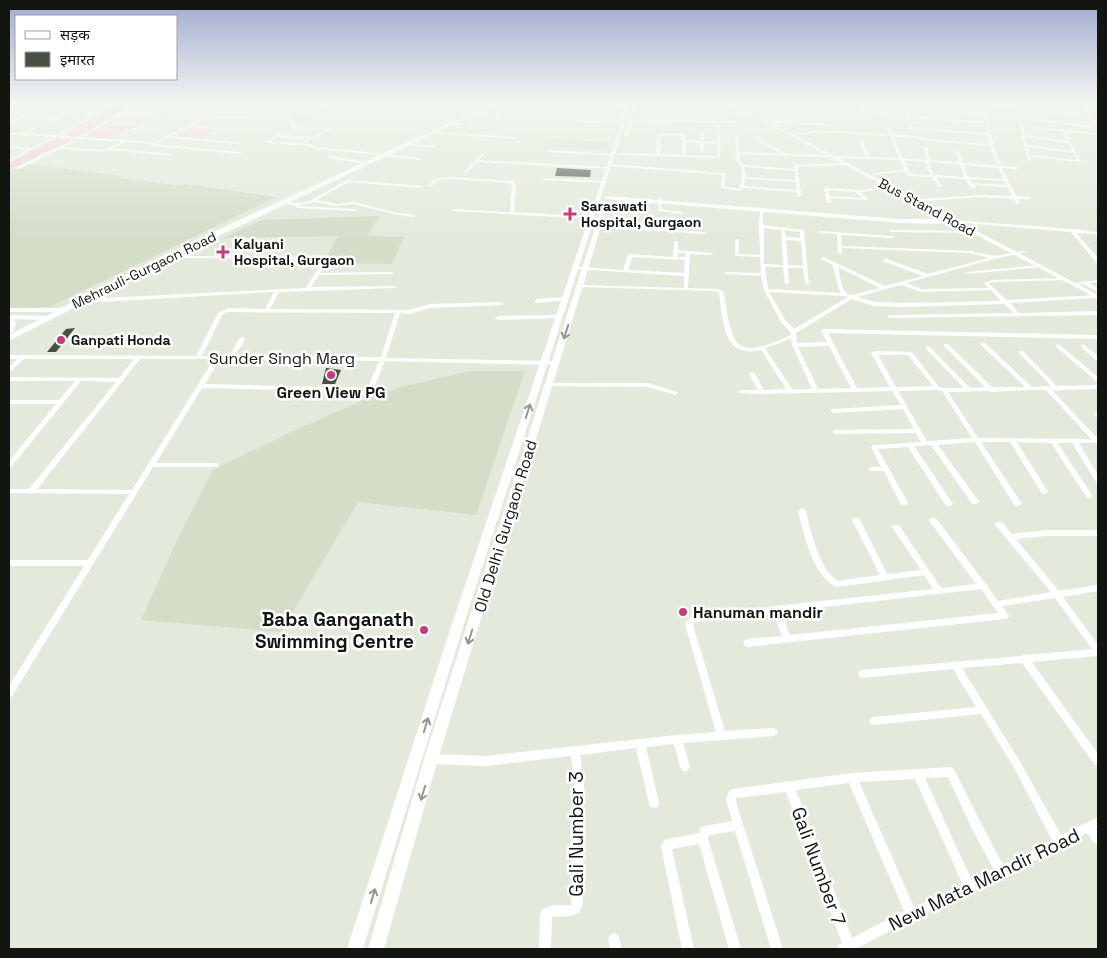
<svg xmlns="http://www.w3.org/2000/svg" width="1107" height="958" font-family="'Space Grotesk','Noto Sans Devanagari',sans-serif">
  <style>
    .built { fill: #d3ddc8 }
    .green { fill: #f9c6d4 }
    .building { fill: #494f42 }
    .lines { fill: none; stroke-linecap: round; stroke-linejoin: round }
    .minor { fill: #fff; fill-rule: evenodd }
    .tertiary { fill: #fff; fill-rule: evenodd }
    .secondary { fill: #fff; fill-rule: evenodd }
    .primary { fill: #fff; fill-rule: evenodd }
    .oneway { stroke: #959693 }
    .poi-dot { fill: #c73c74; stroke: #fff; stroke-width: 2 }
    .labels { text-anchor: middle; stroke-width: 5; stroke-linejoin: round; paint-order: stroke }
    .far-poi-label { font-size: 14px; font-weight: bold; fill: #131510; stroke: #fff; text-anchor: start }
    .far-street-label { font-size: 14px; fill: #131510; stroke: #fff }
    .street-label { font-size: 16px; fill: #131510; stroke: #fff }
    .poi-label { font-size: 16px; font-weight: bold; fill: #131510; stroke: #fff }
    .near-poi-label { font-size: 19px; font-weight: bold; fill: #131510; stroke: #fff; text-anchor: end }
    .near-street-label { font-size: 19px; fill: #131510; stroke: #fff }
  </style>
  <rect width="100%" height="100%" fill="#e3eadb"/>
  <path class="built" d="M553 139 609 142 606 150 550 147Z
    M23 165H37L122 176 120 178 181 186 185 184 276 197 50 307 9 308V173Z
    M379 216 367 236 404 237 392 264 323 263 338 236 223 238 262 220Z
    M471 371H525L476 515 358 502 281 632 141 620 178 538 213 470 293 431 366 399 400 387Z"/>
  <path class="green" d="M121 103H136L79 136H62Z
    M107 124 138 126 111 138 85 137Z
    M192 127 218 128 202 138 175 136Z
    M57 138 74 139 9 170V163Z"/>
  <path class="building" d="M557 168 591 170 590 177 555 176Z
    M75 328 56 352H47L66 329Z
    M326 368 341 370 335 384H322Z"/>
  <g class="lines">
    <path class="minor" d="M16 103H21L9 109V107Z
      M50 103H55L9 124V122Z
      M84 103H89L25 133 55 135 115 103H119L60 135 78 137 137 103H141L126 112 172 115 290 117 295 122V127L333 128 335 129 330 130 314 138 313 136 325 130 292 129 291 122 289 119 164 116 116 139 154 142 202 118 203 120 193 125 226 129 224 130 190 127 171 136 234 142 235 144 168 138 156 144 240 152 242 153 240 154 152 146 150 145 151 144 126 142 113 148 171 154 173 155 171 156 110 150 104 152 59 149 19 169H17V167L74 139 56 137 9 162V160L27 150 9 148V146L31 148 52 137 9 134V132L20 133ZM123 114 160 116 112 139 82 137ZM79 139 121 142 104 150 62 147Z
      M184 103H202L211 105 209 106Z
      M257 103H261L256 107H254V105Z
      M280 103H284L272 110 296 111 305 105 312 103H319L307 107 300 111H311L328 103H333L311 113 198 111 196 110 198 109 269 110Z
      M861 103H865V110L878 111V103H882L881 113 882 114 908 116 907 103H910L911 116 986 122 985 115 933 110 935 109 985 113 986 105 977 103H990L1089 115 1082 103H1085L1098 126V129L1021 119 1025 135 1067 141 1062 131 1047 130 1048 128 1098 133V135L1065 132 1081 162 1030 157 1031 161 1028 162 1018 117 1095 126 1090 117 989 105C988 127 993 146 1001 166L1016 167 1018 168 1016 169 1002 168 1016 196 1029 197 1031 198 1029 199H1018L1020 203 1018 204H1017L1014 199 981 197 924 201 922 200 923 199 981 195 1012 196 1007 187 974 185 976 188 974 189 969 185 965 179 936 178 942 186 940 187H939L932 177 909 176H908L905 171 873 175 871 174 904 169 900 160 740 154V161L743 165 794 169V166L796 165 847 163 848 164 846 165 798 167 801 196 799 197 797 196V192L743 188 740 191 721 188 722 175 610 166 608 165 610 164 724 173 726 174 724 186 739 189 741 183 742 174 741 167 736 161 735 136 737 135 739 136V152L782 154 755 139 756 137 787 154 866 157 859 141 861 140 863 141 870 157 899 158 890 136 822 132 797 135 795 134 822 130 889 134 885 127 887 126 889 127 892 134 916 136 928 139 989 144 987 135 910 129 906 118 878 115V113L862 112ZM911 118 986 124 987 133 912 127 909 119ZM893 137 916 138 928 141 990 146 997 165 963 163 959 151 957 150 955 151 959 162 930 160 928 148 926 147 924 148 926 160 903 158ZM1025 137 1068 143 1072 151 1027 145ZM1028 147 1074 153 1077 160 1029 155ZM904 160 926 162 927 169 931 175 910 174ZM930 162 960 165 964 177 935 175 931 169ZM964 165 998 168 1003 179 968 177ZM744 167 795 171V180L746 177ZM745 179 796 182V190L744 186ZM969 179 1004 181 1006 185 972 183Z
      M476 111 501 116 503 117 499 121 497 120 499 118 475 113Z
      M734 113H750L752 114 750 115H733Z
      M632 119 734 121 736 122 734 123H721L720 158 619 155 618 154 620 153 656 154 657 135 659 134 682 133 686 135V140L700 141V133L702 132 704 133V141L717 142V123L631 121ZM681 135 682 155 660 154 661 136ZM686 142 700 143V151L702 152 704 151V143L717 144V156L686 155Z
      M575 120 623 123 625 124 623 125 574 122Z
      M775 121 832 124 834 125 832 126 774 123Z
      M451 123 471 124 472 129 469 130 468 126 450 125Z
      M431 131 514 137 516 138 514 139 430 133Z
      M276 135 311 137V139L306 144H311L316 147 379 153 381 154 379 155 315 149 309 146 266 143V141ZM277 137 307 139 302 143 271 141Z
      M406 143 434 146 436 147 434 148 405 145Z
      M549 150 613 154 615 155 613 156 548 152 547 151Z
      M482 153 485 154 479 160 609 167 611 168 609 169 477 162 467 173H465V171Z
      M383 154 419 158 421 159 419 160 382 156V154Z
      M330 156 361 161 363 162 361 163 329 158 328 157Z
      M447 177 513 181 516 185 514 212 593 217 595 218 593 219 452 211 451 210 453 209 510 212 512 185 511 183 447 179 437 181 430 187 427 186 435 179Z
      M545 178 605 181 607 182 605 183 544 180 543 179Z
      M348 180 422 186 424 187 422 188 349 182 316 200 337 204 354 202 393 212 414 215 415 216 413 217 393 214 354 204 337 206 314 202 298 206 355 209 357 210 356 211 298 208 296 207 297 206 281 203C289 201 298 205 309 201 322 195 334 186 348 180Z
      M890 186H891V188L860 192 868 198V200L830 198 831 202 829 203 827 202 824 189 826 188 862 190ZM828 190 855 192 862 198 830 196Z
      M659 198 662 199 661 209 682 212 684 213 682 214 658 211Z
      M760 208 763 209V225L804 230 809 285 805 284 803 268H788L789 283 787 284 785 283 783 267H765L768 289 841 293 838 287 833 265 821 259V258L823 257 885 286 923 276 883 261V259H887L928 274 989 258 970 253 842 248V253L840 254 838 253 837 234 818 233V231H820L892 236 894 237 892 238 841 235 842 246 970 251 995 256 1024 251 1026 252 994 259 906 283 922 289 988 288 984 283 992 280 1064 278 1066 279V280L992 282 989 284 1007 300 1098 295V296L1096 298 1010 303 1019 313 1098 311V315L890 318 888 317V315L1014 313 1004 304 903 307 874 306 852 299 796 333 797 343 827 342 821 331 824 329 1098 335V339L828 333 857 388 890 387 871 353 874 351 912 352 939 387 944 388H964L926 349 925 348 928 346 930 347 970 388 985 387 944 346V344H948L992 387H1025L981 345 980 344 983 342 985 343 1032 387 1051 386 1019 353V351H1023L1057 386 1098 385V389L1060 390 1057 391 1052 390 1098 439V443H1079L1098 475V482H1096L1072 443H1058L1091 494 1093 496 1091 498H1087L1051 443 1017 442 1048 492 1044 494H1042L1010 442H981L1022 504 1018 506H1015L975 442 938 445 978 500 979 502 975 504H972L931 445 914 446 953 504 949 506H946L908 447 878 449 908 503 907 505H901L884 471H871L868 469 871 467H881L871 447 874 445 921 442 916 433 835 434 832 432 835 430 914 429 903 409 833 413 830 411 833 409 901 405 892 391 762 394 739 393 738 392 739 391 741 390H758L749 374 752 372 755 374 764 390 786 389 761 350C753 351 744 353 737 348 723 340 721 308 719 293L715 291 580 287 578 286 580 285 684 288V276L576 269 574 268 576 267 623 270 628 255 630 254 673 257 674 242 676 241 678 242V250L711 253 713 254 711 255 690 254 688 288 716 289 723 291C725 298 726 307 727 314 729 323 731 333 736 341 747 357 777 341 791 335L790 332 781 322 764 290 761 276 726 274 724 273 726 272 761 273 760 257 737 256 735 255V240L737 239 739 240V254L760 255 759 227 758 226 759 225ZM764 228 781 230 783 265 764 264ZM785 230 800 232V238L786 237ZM786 240 801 241 803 266 788 265ZM678 253H686L685 257H677ZM632 257 685 260 684 273 628 270ZM838 267 880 288 852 295 847 294 842 287ZM901 285 921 292 991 290 1001 301 903 303 874 302 857 297ZM769 292 845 296 848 297 794 329 786 321ZM791 339 792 345 812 389H792L765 348ZM829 346 851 388 818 389 798 347ZM878 355H908L933 386 896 387ZM937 390 942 391 972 438 927 441 898 391ZM1029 390H1046L1091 439 978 438 948 392 989 391 991 392Z
      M952 220 1072 229 1098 232V234L1076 233 1098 258V262H1096L1071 232 954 222H952Z
      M597 225 705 232 707 233 705 234 599 227H597Z
      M889 230 975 231 977 232 975 233 891 232H889Z
      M165 256 324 257H326L327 261 320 273 393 272V274H391L319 275 311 287 395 286 397 287 395 288 279 292 270 309 409 310 430 304 500 302 503 304 502 305 430 308 409 314 400 313 386 358 555 361 558 363 555 365 385 361 373 390 370 392 202 388 156 463H216L219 465 216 467H153L12 696 9 697V686L84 566H9V560H88L129 494 9 493V489H29L116 382 81 381 11 467H9V461L56 404H9V400H59L75 381H9V377L119 378 134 359H24L11 371 9 372V367L18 359H9V355L196 356 218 313 227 308 265 309 274 292 83 303 80 301 83 299 306 288 323 261 322 259 167 258H165ZM228 312 395 313 381 357 235 356 245 339 242 337 239 339 229 356H202L222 315ZM140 359H214L149 463 147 465V466L132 490 37 489 122 382 124 381V379ZM220 359 379 361 368 388 205 384Z
      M1039 265H1041V267L967 274 965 273 967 272Z
      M1098 280V282L1075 285 1073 284 1075 283Z
      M566 297 569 299 568 300 537 303 534 301 537 299Z
      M560 315 563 317 562 318 498 320 495 318 498 316Z
      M1058 344 1060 345 1098 377V382L1096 381 1056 347V345Z
      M1083 344 1098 356V361L1096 360 1081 347V345Z
      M549 383H648L677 392 678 393 675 395 648 387 547 386 546 385Z
      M1098 413V417L1095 416 1094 415 1095 414Z
      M802 508 806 511C811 532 819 569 838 581L880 575 852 520 853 518H859L887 574 921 570 892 527 893 525H899L941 588 976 584 930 522 929 520 930 518H936L985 583 987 584 988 587 998 601 1051 592 996 526 995 524 996 522H1002L1012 534 1047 530H1098V536H1047L1016 539 1059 591 1098 585V591L1063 597 1098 645V656L1032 662 1098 754V766L1095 765 1022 663 962 668 1019 760 1061 835 1098 817V827L1096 829 1098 831V844L1094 843 1087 833 974 892 915 918 855 949H837L839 945 842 943 786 792 736 798 737 806 783 949H771L735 831 709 835 708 838 741 949H729L699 844 672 849 694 949H682L661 847 664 840 668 839 699 833 701 827 705 826 732 821 726 799 729 791 733 789 852 773 951 767 954 769 979 819 1003 865 1052 840 1013 766 981 714 874 725 871 724 869 721 871 718 874 717 976 707 953 669 862 678 859 677 858 674 859 671 862 670 1021 656 1024 654 1026 655 1092 649 1055 598 1002 606 1009 616 1008 618 1005 619 747 647 744 645 743 643 744 641 747 639 782 636 773 613 695 622 693 625 725 731 773 728 776 729 778 732 776 735 773 736 683 743 690 767 688 770 685 772 682 770 680 767 674 744 646 747 659 803 658 807 654 808 650 807 649 803 636 748 580 755 584 784 583 903 579 913 571 916 552 917 551 949H539L540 914 542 910C551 903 560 906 571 905V903L574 784 571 756 486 766 430 764 427 762 425 759 427 756 430 754 486 756 677 735 716 732 685 624 690 617 775 606 933 589 924 575 837 587C813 578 804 534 798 511ZM981 589 998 613 790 635 781 612ZM948 777 971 827 994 870 972 881 925 778ZM915 779 963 885 914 907 859 782ZM849 783 904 911 852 938 796 790Z
      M614 933 618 935 622 949H610L608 939 610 935Z"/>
    <path class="tertiary" d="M734 103 1098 295V299L950 221 939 224 900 223 604 199V197L606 196 900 219H947L728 103Z
      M1085 281 1098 288V292L1083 284V282Z
      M9 308H63L66 310 63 312H9Z
      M9 315 48 316 51 318 48 320 9 319Z"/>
    <path class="secondary" d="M612 103H619L629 108 624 126 462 630 363 949H347L450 630 620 126 625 109Z
      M634 103H638L628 136 624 137Z
      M602 206 607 207 438 759 384 949H368L424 759Z"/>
    <path class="primary" d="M491 103H499L170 259 9 341V335L164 255Z
      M9 316 12 317 16 324 13 332 10 333Z"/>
  </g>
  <defs><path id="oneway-shaft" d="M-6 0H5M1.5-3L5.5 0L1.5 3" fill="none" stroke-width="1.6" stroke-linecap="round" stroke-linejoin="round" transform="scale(1.25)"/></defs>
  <g class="oneway">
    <use href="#oneway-shaft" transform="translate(566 332) rotate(108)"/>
    <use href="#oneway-shaft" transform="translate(528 411) rotate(-72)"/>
    <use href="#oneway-shaft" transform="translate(470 637) rotate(107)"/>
    <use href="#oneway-shaft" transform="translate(426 725) rotate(-73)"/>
    <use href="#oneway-shaft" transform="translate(423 793) rotate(107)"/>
    <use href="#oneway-shaft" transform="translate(373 896) rotate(-73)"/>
  </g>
  <linearGradient id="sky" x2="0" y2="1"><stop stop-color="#a2aad1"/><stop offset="0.43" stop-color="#f2f6ef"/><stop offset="1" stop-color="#f2f6ef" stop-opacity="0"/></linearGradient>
  <rect width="1107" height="238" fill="url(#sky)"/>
  <g class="poi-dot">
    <path d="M567.5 206.5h5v5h5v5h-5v5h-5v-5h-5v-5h5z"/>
    <path d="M220.5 244.5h5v5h5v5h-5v5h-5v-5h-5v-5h5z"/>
    <circle cx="61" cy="340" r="5"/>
    <circle cx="331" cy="375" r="5"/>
    <circle cx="683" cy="612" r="5"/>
    <circle cx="424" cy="630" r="5"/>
  </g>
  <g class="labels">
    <g class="far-poi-label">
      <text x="581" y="211">Saraswati<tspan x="581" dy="16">Hospital, Gurgaon</tspan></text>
      <text x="234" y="249">Kalyani<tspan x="234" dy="16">Hospital, Gurgaon</tspan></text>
      <text x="71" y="345">Ganpati Honda</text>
    </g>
    <g class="far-street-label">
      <text transform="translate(927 207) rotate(28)" y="5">Bus Stand Road</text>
      <text transform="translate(144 270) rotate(-26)" y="5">Mehrauli-Gurgaon Road</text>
    </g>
    <g class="street-label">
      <text x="282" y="364">Sunder Singh Marg</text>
      <text transform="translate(505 526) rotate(-73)" y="6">Old Delhi Gurgaon Road</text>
    </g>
    <g class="poi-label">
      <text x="331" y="398">Green View PG</text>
      <text x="693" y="618" text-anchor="start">Hanuman mandir</text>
    </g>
    <g class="near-poi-label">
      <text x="414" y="626">Baba Ganganath<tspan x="414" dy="22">Swimming Centre</tspan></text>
    </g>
    <g class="near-street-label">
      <text transform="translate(576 834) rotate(-90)" y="7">Gali Number 3</text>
      <text transform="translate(819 866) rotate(70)" y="7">Gali Number 7</text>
      <text transform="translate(984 879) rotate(-26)" y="7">New Mata Mandir Road</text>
    </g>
  </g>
  <rect width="1107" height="958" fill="none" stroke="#131510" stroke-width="20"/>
  <rect x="15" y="15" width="162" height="65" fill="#ffffff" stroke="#a1a19f"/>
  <rect x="25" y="31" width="25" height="8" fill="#ffffff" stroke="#a1a19f"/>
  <text x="60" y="40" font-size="15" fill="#131510">सड़क</text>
  <rect x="25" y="52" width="25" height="15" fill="#494f42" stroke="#a1a19f"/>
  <text x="60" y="65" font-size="15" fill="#131510">इमारत</text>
</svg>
